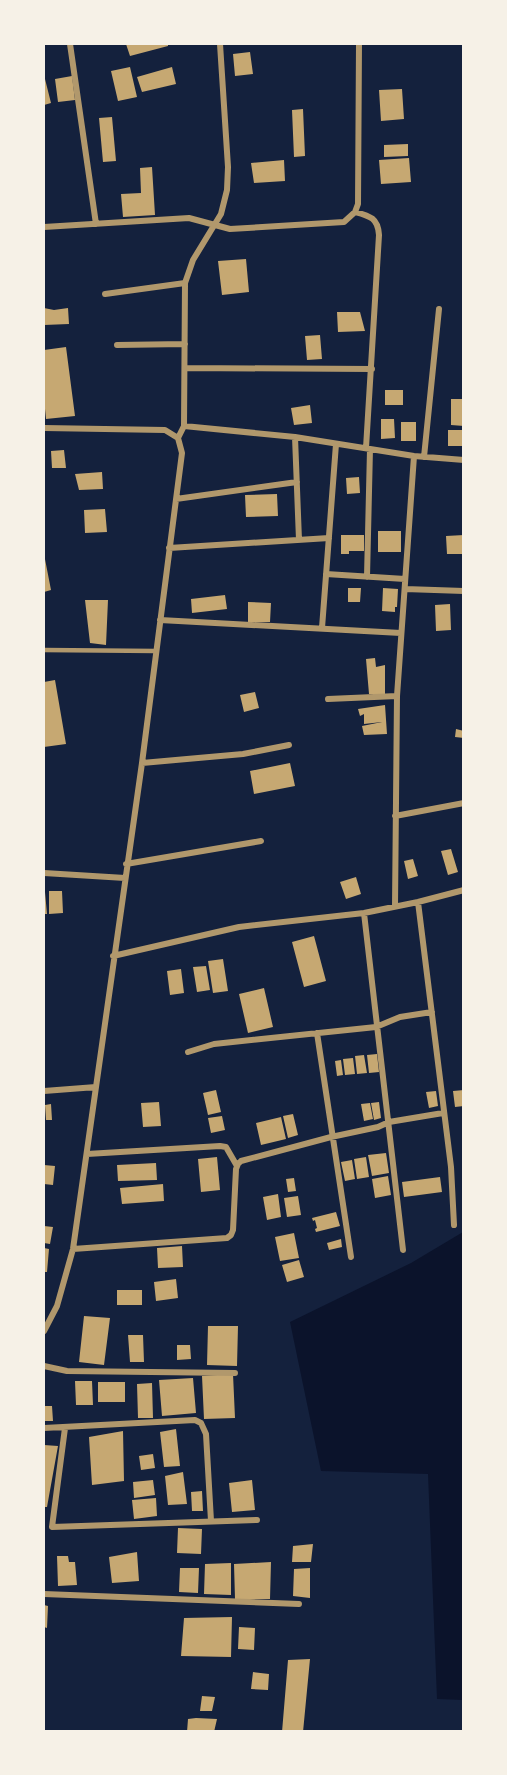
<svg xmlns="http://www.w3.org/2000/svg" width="507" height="1775" font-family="Karla,sans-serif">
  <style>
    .water { fill: #0b132b }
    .building { fill: #c6a872 }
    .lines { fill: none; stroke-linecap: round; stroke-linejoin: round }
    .service { stroke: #b1986c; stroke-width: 4.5 }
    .minor { stroke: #b1986c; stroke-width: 6 }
  </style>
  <rect width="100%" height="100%" fill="#14213d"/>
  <path class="water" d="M463 1232 464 1700H463L437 1699 428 1474 321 1471 290 1322 411 1263Z"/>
  <path class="building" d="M126 44H168V46L130 56Z
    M250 52 253 74 235 76 233 54Z
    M130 67 137 97 118 101 111 71Z
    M172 67 176 84 142 92 137 77Z
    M44 75 51 103 44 105Z
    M72 76 75 100 58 102 55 79Z
    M402 89 404 119 381 121 379 90Z
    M303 109 305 156 294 157 292 110Z
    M112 117 116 161 103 162 99 118Z
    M408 144V156L384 157V145Z
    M409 158 411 182 381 184 379 160Z
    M284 160 285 181 254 183 251 163Z
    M152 167 155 215 123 217 121 194 141 193 140 168Z
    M246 259 249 292 222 295 218 261Z
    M44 308 54 310 68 308 69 324 44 325Z
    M337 312H360L365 331 338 332Z
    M320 335 322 359 307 360 305 336Z
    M66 347 75 416 46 419 44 399V350Z
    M385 390H403V405H385Z
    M451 399H464V426L451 425Z
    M310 405 312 423 294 425 291 408Z
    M381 419H394L395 438 381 439Z
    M401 422H416V441H401Z
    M448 430H464V446H448Z
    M64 450 66 468H52L51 451Z
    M102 472 103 489 79 490 75 474Z
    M359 477 360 493 347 494 346 478Z
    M277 494 278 516 246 517 245 495Z
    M105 509 107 532 85 533 84 510Z
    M378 531H401V552H378Z
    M341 535H364V551H349V554H341Z
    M464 535V554H447L446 536Z
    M44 554 51 590 44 592Z
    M348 588H361L360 602H348Z
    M383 588 398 589 397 607H395V612L382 611Z
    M225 595 227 609 192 613 191 599Z
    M85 600H108L106 645 90 643Z
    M248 602 271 603 270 622H248Z
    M450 604 451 630 436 631 435 605Z
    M375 658 376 667 385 665V694H369L366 659Z
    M55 680 66 744 44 747V682Z
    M255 692 259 708 244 712 240 695Z
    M385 705 387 734 364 735 362 726 382 722 364 724V714L360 716 358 709Z
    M456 729 464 731V738L455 737Z
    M290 763 295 786 254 794 250 771Z
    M451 849 458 872 448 875 441 851Z
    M413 859 418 876 408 879 404 861Z
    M356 877 361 894 346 899 340 882Z
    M49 891H62L63 913 49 914Z
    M44 892H45L47 914H44Z
    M314 936 326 981 304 987 292 942Z
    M223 959 228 991 213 993 208 961Z
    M206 966 210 990 197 992 193 967Z
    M181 969 184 993 170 995 167 971Z
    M264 988 273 1027 248 1033 239 994Z
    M377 1054 379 1072 369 1073 367 1055Z
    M364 1055 367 1073 357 1074 355 1056Z
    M353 1058 355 1074 345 1075 343 1059Z
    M341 1060 343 1075 337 1076 335 1061Z
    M216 1090 221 1112 208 1115 203 1093Z
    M464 1090V1106L455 1107 453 1091Z
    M436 1091 438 1106 429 1108 426 1092Z
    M159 1102 161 1126 143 1127 141 1103Z
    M379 1102 381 1118 374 1120 371 1103Z
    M370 1103 373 1119 364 1121 361 1104Z
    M51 1104 52 1120H46L45 1105Z
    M293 1114 298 1135 288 1138 283 1116Z
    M222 1116 225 1130 211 1133 208 1118Z
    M281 1117 286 1139 261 1145 256 1123Z
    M386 1153 389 1173 372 1176 368 1155Z
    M217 1157 220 1190 201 1192 198 1159Z
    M366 1157 369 1177 357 1179 354 1159Z
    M352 1160 355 1179 345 1181 341 1162Z
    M156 1163 157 1180 118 1181 117 1165Z
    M44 1165 55 1166 53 1185 44 1184Z
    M388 1176 391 1195 375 1198 372 1179Z
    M440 1177 442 1192 404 1197 402 1182Z
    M294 1178 296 1191 288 1192 286 1179Z
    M163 1184 164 1201 122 1204 120 1188Z
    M278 1194 281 1217 267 1220 263 1197Z
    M298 1196 301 1215 287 1217 284 1198Z
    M336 1212 340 1226 316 1232 315 1229 317 1228 315 1220 313 1221 312 1218Z
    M44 1226 53 1227 50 1244 44 1243Z
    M294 1233 299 1258 280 1261 275 1237Z
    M341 1239 342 1247 329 1250 327 1243Z
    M182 1246 183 1267 158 1268 157 1248Z
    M44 1248 49 1249 47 1272H44Z
    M299 1260 304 1277 287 1282 282 1265Z
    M176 1279 178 1298 156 1301 154 1282Z
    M117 1290H142V1305H117Z
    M84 1316 110 1318 104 1365 79 1362Z
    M208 1326H238L237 1366 207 1365Z
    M128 1335H143L144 1362H130Z
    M177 1345H190L191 1359 177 1360Z
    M233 1374 235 1418 204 1419 202 1376Z
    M193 1378 196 1413 162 1416 159 1380Z
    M75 1381H92L93 1405H76Z
    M98 1382H125V1402H98Z
    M152 1383 153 1418H138L137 1384Z
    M44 1406H52L53 1421H44Z
    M176 1429 180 1466 164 1467 160 1432Z
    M123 1431 124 1481 92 1485 89 1437Z
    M44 1445 58 1446 47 1507H44Z
    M153 1454 155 1468 141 1470 139 1456Z
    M183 1472 187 1504 168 1505 165 1476Z
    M153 1480 155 1495 134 1498 133 1482Z
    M252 1480 255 1510 232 1512 229 1483Z
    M202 1491 203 1511H192L191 1492Z
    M156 1498 157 1516 134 1519 132 1500Z
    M178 1528 202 1529 201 1554 177 1553Z
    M313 1544 311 1562H292L293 1546Z
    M137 1552 139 1581 112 1583 109 1557Z
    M57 1556H68L69 1562H75L77 1585 58 1586Z
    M271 1562 270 1599H235L234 1564Z
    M231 1563V1595L204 1594 205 1564Z
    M180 1568H199L198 1593 179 1592Z
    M310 1568V1598L293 1596 294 1569Z
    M44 1605 48 1606 47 1628 44 1627Z
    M232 1617 231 1657 181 1656 184 1618Z
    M239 1627 255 1628 254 1650 238 1649Z
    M310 1659 303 1732H282L288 1660Z
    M253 1672 269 1674 268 1690 251 1689Z
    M202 1696 215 1697 212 1711H200Z
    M196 1718 217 1719 214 1732H187L188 1719Z"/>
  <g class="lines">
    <path class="service" d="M44 650 156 651"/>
    <path class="minor" d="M70 44 96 224
      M355 212C370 216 378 218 379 235L366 448
      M44 227 189 218 230 229 344 222 355 212 358 204 359 44
      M105 294 185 283
      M117 345 185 344
      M185 368 372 369
      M184 426 295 437 414 456 464 460
      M44 428 165 430 178 438 182 453 142 763 73 1249 57 1306 44 1331
      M295 437 299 540
      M178 438 184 426 185 283 193 260 221 214 227 190 228 167 220 44
      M424 457 439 309
      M176 499 297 482
      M169 548 329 538
      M326 574 405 579
      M367 577 370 449
      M405 589 464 591
      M160 620 401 633
      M322 628 336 444
      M328 699 397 696
      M142 763 243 754 289 745
      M395 816 464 803
      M126 864 261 841
      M44 873 125 878
      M418 902 451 1167 454 1225
      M395 906 397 696 414 456
      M364 913 403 1250
      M113 956 239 927 364 913 418 902 464 890
      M317 1033 351 1257
      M188 1052 214 1044 376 1027 400 1017 432 1012
      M44 1091 96 1087
      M87 1154 220 1146 226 1147 237 1166
      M73 1249 227 1238 231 1235 233 1230 236 1169 238 1164 241 1161 331 1137 378 1127 389 1122 443 1113
      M44 1366 67 1371 235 1373
      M44 1428 195 1420 201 1423 206 1434 211 1521
      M65 1428 52 1527 257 1520
      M44 1594 299 1604"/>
  </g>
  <rect width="507" height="1775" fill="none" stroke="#f6f1e7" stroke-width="90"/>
</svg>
